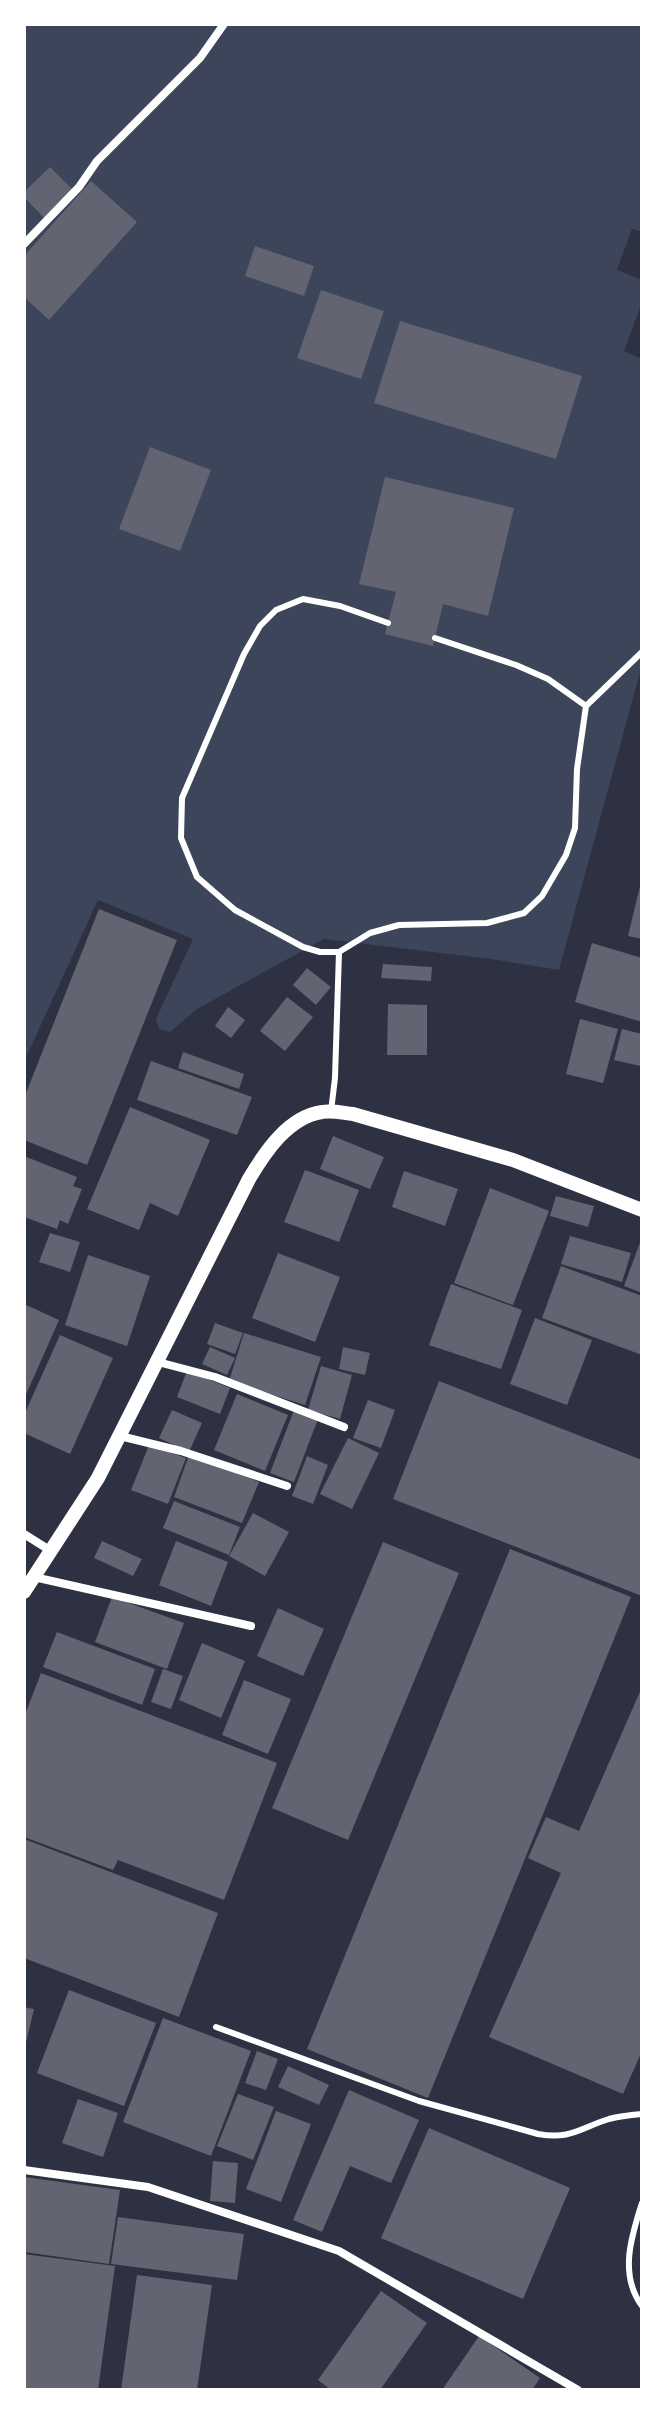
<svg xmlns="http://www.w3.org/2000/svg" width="666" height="2414" font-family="'DM Sans',sans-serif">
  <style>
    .green { fill: #3c4559 }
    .building { fill: #626471 }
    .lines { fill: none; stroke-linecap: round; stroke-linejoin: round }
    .service { stroke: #fff; stroke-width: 6 }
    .minor { stroke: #fff; stroke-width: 8 }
    .tertiary { stroke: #fff; stroke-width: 14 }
  </style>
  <rect width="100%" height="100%" fill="#2d3142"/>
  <path class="green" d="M24 24H642V232L632 229 617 270 642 280V302L624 351 642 359V665L559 970 491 959 324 939 197 1009 170 1032 159 1029 156 1019 193 939 98 900 24 1062Z"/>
  <path class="building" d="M50 167 73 190 44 218 24 197V192Z
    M91 181 137 222 49 320 24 297V256Z
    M255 246 314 266 304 296 245 276Z
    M321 290 384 311 361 379 297 358Z
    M400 321 582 376 556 459 374 403Z
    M150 447 211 470 180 551 119 529Z
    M385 477 514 508 488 616 443 604 433 646 385 634 396 592 359 584Z
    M641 882H642V939L628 936Z
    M99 909 177 940 87 1165 24 1140V1098Z
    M592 943 642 958V1022L575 1002Z
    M383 964 432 967 431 981 381 978Z
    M307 968 331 987 316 1005 293 985Z
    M287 997 313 1017 285 1051 260 1031Z
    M388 1004 427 1005V1055H387Z
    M228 1007 245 1020 231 1038 215 1026Z
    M580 1019 618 1029 603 1083 566 1074Z
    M622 1029 642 1034 640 1066 614 1060Z
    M183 1052 244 1074 239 1089 178 1068Z
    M151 1061 252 1097 237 1135 137 1100Z
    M130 1107 210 1140 178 1216 150 1203 139 1230 87 1209Z
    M333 1136 384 1157 370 1189 320 1169Z
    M24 1156 77 1177 73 1186 82 1189 68 1224 60 1220 57 1229 24 1217Z
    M305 1170 359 1190 339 1242 284 1222Z
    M404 1171 458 1189 445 1226 392 1207Z
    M490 1188 549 1211 513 1305 454 1283Z
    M556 1196 594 1206 588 1227 550 1216Z
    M50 1233 80 1242 70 1272 39 1262Z
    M570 1236 631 1253 622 1282 561 1264Z
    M642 1237V1293L624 1286Z
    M278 1253 340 1277 315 1342 252 1318Z
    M88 1255 150 1276 127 1346 65 1325Z
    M561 1266 642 1296V1355L542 1318Z
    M451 1284 522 1310 501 1369 429 1345Z
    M24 1304 59 1320 24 1399Z
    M535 1318 592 1340 567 1405 510 1384Z
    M215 1323 243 1333 235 1354 207 1344Z
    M244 1333 321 1357 305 1405 229 1381Z
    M60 1335 113 1358 70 1454 24 1433V1415Z
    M210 1347 235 1358 227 1375 202 1364Z
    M343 1347 370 1353 365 1375 339 1369Z
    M321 1366 352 1375 340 1419 308 1410Z
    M187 1371 230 1388 220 1414 177 1397Z
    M439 1381 642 1460V1596L393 1499Z
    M237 1394 288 1415 265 1471 214 1450Z
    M368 1400 395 1410 381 1448 353 1438Z
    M172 1410 202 1423 189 1452 159 1438Z
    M294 1410 318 1419 294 1482 270 1473Z
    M348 1438 379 1453 352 1509 320 1494Z
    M149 1445 186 1458 168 1504 131 1490Z
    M189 1455 259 1482 242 1523 174 1497Z
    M307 1456 328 1465 313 1504 292 1496Z
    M174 1501 240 1527 229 1555 163 1528Z
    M253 1513 289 1532 265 1576 229 1556Z
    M102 1541 142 1559 133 1576 94 1558Z
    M176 1541 228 1562 211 1606 159 1585Z
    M383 1542 459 1573 348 1840 272 1808Z
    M510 1549 631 1597 428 2098 307 2049Z
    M112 1597 184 1623 167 1669 95 1642Z
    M278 1608 324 1629 303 1676 257 1656Z
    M57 1632 155 1669 142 1705 43 1667Z
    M202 1643 245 1661 221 1718 179 1700Z
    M163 1669 183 1676 171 1709 151 1702Z
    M41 1673 277 1763 224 1900 118 1860 113 1870 24 1837V1717Z
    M244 1680 291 1699 268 1754 222 1735Z
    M642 1687V2051L623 2094 489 2037 561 1873 528 1858 546 1817 579 1831Z
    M24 1839 218 1913 179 2017 24 1958Z
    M69 1990 156 2023 124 2106 37 2073Z
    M24 2007 34 2009 25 2047H24Z
    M163 2018 251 2051 211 2156 123 2122Z
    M257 2051 278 2059 266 2090 245 2083Z
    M288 2066 329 2085 319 2105 278 2087Z
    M349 2090 419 2120 391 2183 350 2166 322 2232 293 2220Z
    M238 2094 274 2107 253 2160 217 2146Z
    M78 2099 118 2113 103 2157 62 2143Z
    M276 2111 311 2124 281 2202 246 2189Z
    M429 2128 570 2188 523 2299 381 2238Z
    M213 2161 238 2163 235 2203 210 2201Z
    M24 2177 120 2190 109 2264 24 2252Z
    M118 2217 244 2234 237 2280 111 2264Z
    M24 2254 115 2266 98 2390H24Z
    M137 2275 212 2285 197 2390H121Z
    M381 2291 427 2323 380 2390H331L318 2380Z
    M479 2336 540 2378 532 2390H442Z"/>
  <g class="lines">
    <path class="service" d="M388 623 340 606 303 599 276 610 260 626 244 654 182 798 181 838 197 877 235 910 303 947 320 952H339L370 933 399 925 487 923 524 913 542 896 566 855 575 828 577 769 586 706 642 652
      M435 638 516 665 548 679 586 706
      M331 1111 335 1078 339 952
      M216 2027 419 2101 538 2134C571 2140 580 2128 609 2119 620 2116 631 2115 642 2114
      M642 2203C631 2237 619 2275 642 2306"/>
    <path class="minor" d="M24 244 79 187 97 161 200 58 224 24
      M158 1362 215 1377 344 1427
      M120 1436 181 1451 287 1486
      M24 1534 51 1551
      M34 1577 251 1626
      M24 2170 148 2187 339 2251 578 2390"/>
    <path class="tertiary" d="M24 1592 98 1478 249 1179C265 1152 288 1117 322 1112 332 1110 343 1113 353 1114L513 1160 642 1210"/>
  </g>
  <rect width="666" height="2414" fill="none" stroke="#ffffff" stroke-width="52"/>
</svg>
